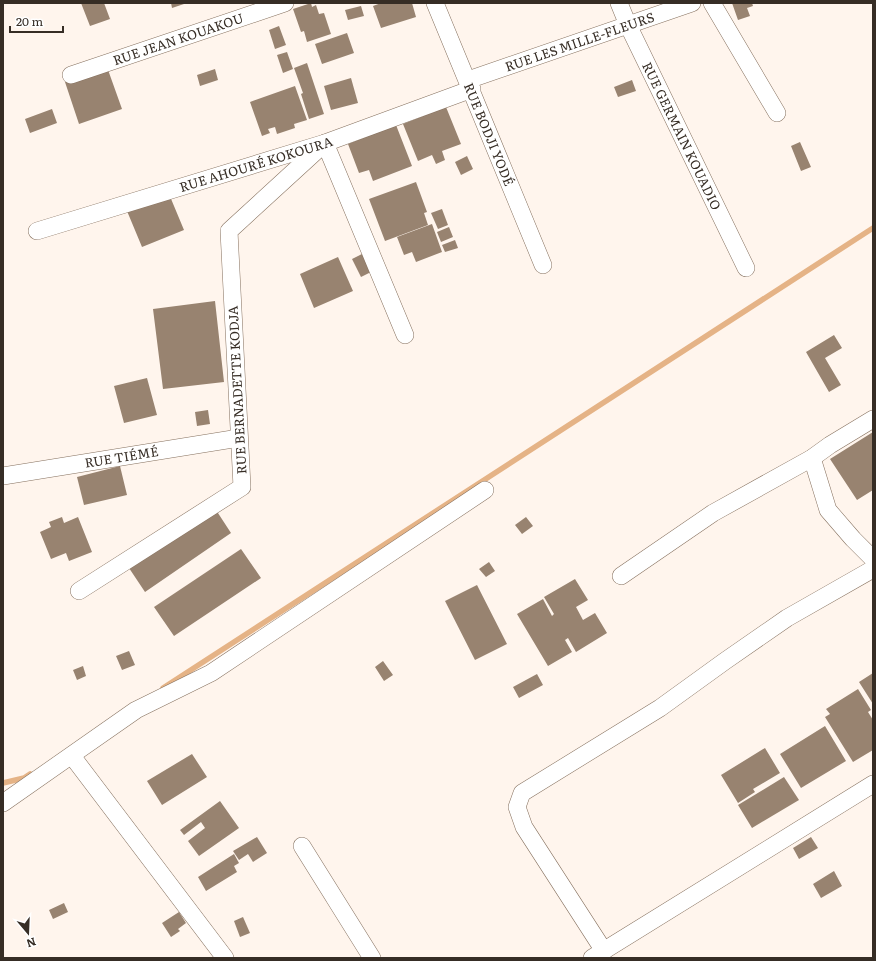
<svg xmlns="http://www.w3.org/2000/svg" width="876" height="961" font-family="Literata,serif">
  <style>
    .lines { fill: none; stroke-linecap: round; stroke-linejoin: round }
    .stream { stroke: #e5b386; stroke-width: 5.5 }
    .building { fill: #988370 }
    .street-casing { stroke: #86715f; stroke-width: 18 }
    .street { stroke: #fff; stroke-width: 17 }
    .labels { text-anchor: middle; stroke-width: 3.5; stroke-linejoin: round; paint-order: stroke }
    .street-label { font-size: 13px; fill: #362d25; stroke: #fff }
  </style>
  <rect width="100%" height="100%" fill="#fff5ed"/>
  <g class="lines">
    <path class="stream" d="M163 688 873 228
      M3 783 24 778 30 774"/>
  </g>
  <path class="building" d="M81 3H104L110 19 90 26Z
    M171 3H187L172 8Z
    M311 3 312 7 316 5 319 14 324 13 331 34 307 42 304 31 301 32 293 9Z
    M381 3H412L416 17 381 28 373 6Z
    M732 3H752L753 6 747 8 750 16 738 20Z
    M361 6 364 16 348 20 345 10Z
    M279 26 286 45 275 49 269 30Z
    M347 33 354 53 322 64 315 44Z
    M287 52 293 69 283 73 277 55Z
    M307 63 324 114 309 119 301 94 303 93 294 68Z
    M107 67 122 109 79 124 65 82Z
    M215 69 218 80 200 86 197 75Z
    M351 78 358 103 331 110 324 86Z
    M632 80 636 91 618 97 614 87Z
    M295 86 307 120 294 124 295 128 277 134 275 127 268 129 270 133 262 136 250 102Z
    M446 107 461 144 442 151 445 160 436 164 432 155 418 161 403 124Z
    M52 109 57 123 30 133 25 119Z
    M396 125 412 166 373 181 369 170 359 173 348 144Z
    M800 142 811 167 801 171 791 146Z
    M467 156 473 169 461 175 455 162Z
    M416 182 427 212 424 213 428 225 385 241 369 199Z
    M169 194 184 230 142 247 127 211Z
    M442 209 448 225 438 229 431 213Z
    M432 224 442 252 416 262 412 252 404 255 397 237Z
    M449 227 453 237 441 242 437 232Z
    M455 240 458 248 445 252 442 245Z
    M362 254 371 272 361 277 352 259Z
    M338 257 353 291 314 308 300 274Z
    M215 301 224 382 163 389 153 309Z
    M834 335 842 348 825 358 841 385 829 392 806 352Z
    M147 378 157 415 124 423 114 386Z
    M208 410 210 424 197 426 195 412Z
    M873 432V490L857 500 830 459Z
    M120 466 127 495 84 505 77 477Z
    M216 510 231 533 145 592 129 568Z
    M62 517 64 523 78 517 92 552 69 561 66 553 51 559 40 532 51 527 49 522Z
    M526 517 533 526 522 534 515 525Z
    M241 549 261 578 174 636 154 607Z
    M489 562 495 571 486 577 479 569Z
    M575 579 588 600 576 607 583 620 595 613 607 633 576 652 568 638 565 640 572 652 548 666 517 614 543 599 552 616 554 614 544 597Z
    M477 585 507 644 475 660 445 601Z
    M129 651 135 665 122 670 116 656Z
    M383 661 393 675 384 681 375 667Z
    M83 666 86 676 77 680 73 670Z
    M873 673V704L859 682Z
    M537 674 543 685 519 698 513 687Z
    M858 689 871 710 868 712 873 720V750L853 762 825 717 830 714 826 709Z
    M825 726 846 761 801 788 780 754Z
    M765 748 780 773 753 789 755 792 738 803 721 775Z
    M192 754 207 777 162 805 147 781Z
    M784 777 799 800 752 828 738 805Z
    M220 801 239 828 199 856 188 841 205 828 201 822 184 835 180 830Z
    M257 837 267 853 253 862 248 854 239 860 233 851Z
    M811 837 818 848 799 859 793 848Z
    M234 854 239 863 234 866 237 872 206 891 198 877Z
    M834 871 842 886 821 898 813 884Z
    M64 903 68 912 53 919 49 910Z
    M179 912 186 923 178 929 180 931 171 937 162 923Z
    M243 917 250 933 240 937 234 921Z"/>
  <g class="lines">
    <defs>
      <g id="street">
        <path id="s1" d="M435 3 543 265"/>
        <path id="s2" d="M619 3 628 25 746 268"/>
        <path d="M712 3 777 113"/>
        <path id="s3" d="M71 75 285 3"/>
        <path id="s4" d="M468 80 692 3"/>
        <path id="s5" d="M37 231 325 143 472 89"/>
        <path d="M812 458 828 510 853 539 873 559"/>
        <path id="s6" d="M3 476 239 438"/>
        <path d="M621 576 713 513 812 458 830 445 873 419"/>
        <path d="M79 591 242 487 229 231 325 143 405 335"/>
        <path d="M72 756 225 958"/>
        <path d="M3 803 136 710 211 673 485 490"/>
        <path d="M302 846 372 958"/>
        <path d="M604 951 524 827 517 807 522 793 660 708 725 661 787 618 873 569"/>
        <path d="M592 958 873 784"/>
      </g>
    </defs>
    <use href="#street" class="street-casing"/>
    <use href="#street" class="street"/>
  </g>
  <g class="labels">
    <g class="street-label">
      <text dy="5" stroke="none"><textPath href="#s3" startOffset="113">RUE JEAN KOUAKOU</textPath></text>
      <text dy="5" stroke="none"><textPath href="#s4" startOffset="118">RUE LES MILLE-FLEURS</textPath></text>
      <text dy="5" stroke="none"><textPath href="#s1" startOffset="142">RUE BODJI YODÉ</textPath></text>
      <text dy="5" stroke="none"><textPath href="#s2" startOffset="147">RUE GERMAIN KOUADIO</textPath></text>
      <text dy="5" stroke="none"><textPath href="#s5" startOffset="229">RUE AHOURÉ KOKOURA</textPath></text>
      <text transform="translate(237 390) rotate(-93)" y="5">RUE BERNADETTE KODJA</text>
      <text dy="5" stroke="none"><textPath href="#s6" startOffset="120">RUE TIÉMÉ</textPath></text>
    </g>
  </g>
  <rect width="876" height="961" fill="none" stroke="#362d25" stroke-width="8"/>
  <g transform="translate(28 933) rotate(161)" stroke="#ffffff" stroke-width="3" paint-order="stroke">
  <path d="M0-3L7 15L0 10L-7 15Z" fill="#362d25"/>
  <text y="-6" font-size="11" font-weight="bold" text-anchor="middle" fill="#362d25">N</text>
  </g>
  <path d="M10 26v6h53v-6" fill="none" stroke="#362d25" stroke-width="2"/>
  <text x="16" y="26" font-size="12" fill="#362d25" stroke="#ffffff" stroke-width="3" paint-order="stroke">20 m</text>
</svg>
